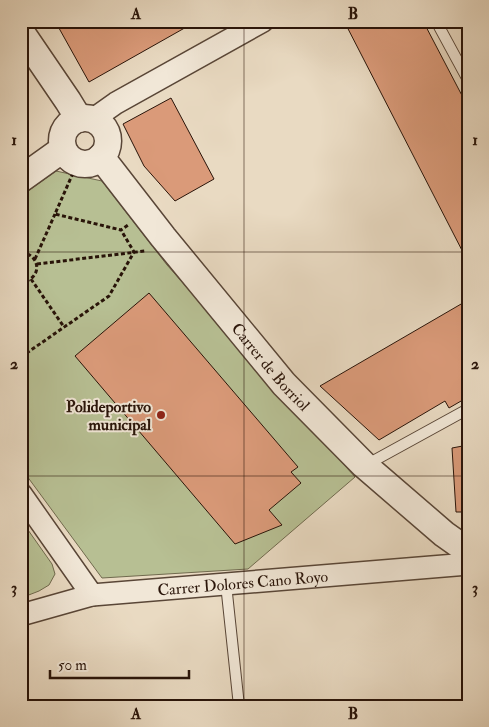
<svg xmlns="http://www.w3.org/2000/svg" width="489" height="727" font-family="'IM FELL Double Pica',serif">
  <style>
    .green { fill: #b7bf93; stroke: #706a4e }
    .building { fill: #da9a79; stroke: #291409 }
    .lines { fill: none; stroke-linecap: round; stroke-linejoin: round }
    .service-casing { stroke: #594637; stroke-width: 12 }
    .minor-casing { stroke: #594637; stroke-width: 24 }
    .tertiary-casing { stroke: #594637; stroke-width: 29 }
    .path { stroke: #291409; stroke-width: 3; stroke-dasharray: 4 2.5; stroke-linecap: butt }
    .service { stroke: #f1e7d7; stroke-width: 10 }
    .minor { stroke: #f1e7d7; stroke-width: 21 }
    .tertiary { stroke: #f1e7d7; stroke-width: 26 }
    .grid { fill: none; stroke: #291409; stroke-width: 1; stroke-opacity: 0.55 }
    .poi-dot { fill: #8f2418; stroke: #f1e7d7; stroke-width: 2 }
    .labels { text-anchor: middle; stroke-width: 4; stroke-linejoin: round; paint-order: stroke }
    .street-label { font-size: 16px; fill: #291409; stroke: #f1e7d7 }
    .poi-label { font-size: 16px; font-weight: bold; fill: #291409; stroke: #f1e7d7; text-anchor: end }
    .neatline { fill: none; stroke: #291409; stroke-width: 2 }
    .grid-label { font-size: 16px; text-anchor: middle; font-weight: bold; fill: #291409 }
  </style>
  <rect width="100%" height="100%" fill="#e9dac2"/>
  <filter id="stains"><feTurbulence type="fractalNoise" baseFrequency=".004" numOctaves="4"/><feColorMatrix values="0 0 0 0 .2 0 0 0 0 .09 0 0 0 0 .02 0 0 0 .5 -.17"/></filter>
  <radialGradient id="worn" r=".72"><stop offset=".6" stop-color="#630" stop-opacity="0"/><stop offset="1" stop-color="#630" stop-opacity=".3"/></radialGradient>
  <path class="green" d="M56 171 102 181 167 265 355 477 248 569 102 578 21 468V196Z
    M21 520 52 564 55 574 49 585 39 591 21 598Z"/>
  <path class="building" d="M55 21H197L89 82Z
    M344 21H423L468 107V262Z
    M171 98 214 179 175 201 144 166 123 124Z
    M149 293 298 467 291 472 301 483 269 510 282 525 235 544 75 356Z
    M468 300V397L449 408 445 401 379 440 320 386Z
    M468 445V512H456L452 448Z"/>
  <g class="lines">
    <defs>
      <path id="service" d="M436 21 468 80
        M366 465 468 409
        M226 584 239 706"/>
      <g id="minor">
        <path d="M92 120 116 103 263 21"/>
        <path d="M21 494 92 595"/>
        <path id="s1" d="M21 615 92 595 468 564"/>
      </g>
      <g id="tertiary">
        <path d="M21 32 68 101 79 119"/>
        <circle cx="85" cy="141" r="23"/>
        <path id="s2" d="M101 157 163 237 284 384 364 465 444 534 468 551"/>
        <path d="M21 179 63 149"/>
      </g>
    </defs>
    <use href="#service" class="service-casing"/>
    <use href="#minor" class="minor-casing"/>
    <use href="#tertiary" class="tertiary-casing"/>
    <path class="path" d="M114 127 116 140
      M73 173 55 214 121 230 128 225
      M21 252C42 255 42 280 21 282
      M35 259 55 214
      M37 264 145 251
      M31 279 64 327
      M21 357 109 296 134 252 121 230"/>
    <use href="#service" class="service"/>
    <use href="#minor" class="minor"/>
    <use href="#tertiary" class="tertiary"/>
  </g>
  <path class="grid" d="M244 21V706M21 252H468M21 476H468"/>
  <circle class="poi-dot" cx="161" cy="415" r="5"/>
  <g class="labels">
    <g class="street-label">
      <text dy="6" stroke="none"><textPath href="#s2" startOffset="270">Carrer de Borriol</textPath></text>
      <text dy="6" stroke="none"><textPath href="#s1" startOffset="225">Carrer Dolores Cano Royo</textPath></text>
    </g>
    <g class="poi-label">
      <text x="151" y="412">Polideportivo<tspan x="151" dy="18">municipal</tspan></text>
    </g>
  </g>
  <rect width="489" height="727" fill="none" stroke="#e9dac2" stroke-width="55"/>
  <path d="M50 670v8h139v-8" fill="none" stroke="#291409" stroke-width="2.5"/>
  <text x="58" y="670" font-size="15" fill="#291409" stroke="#f1e7d7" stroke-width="4" paint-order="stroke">50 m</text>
  <rect x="28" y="28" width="434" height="672" class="neatline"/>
  <g class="grid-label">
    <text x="136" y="19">A</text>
    <text x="353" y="19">B</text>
    <text x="14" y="145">1</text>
    <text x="475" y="145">1</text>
    <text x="14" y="369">2</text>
    <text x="475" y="369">2</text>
    <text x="14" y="593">3</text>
    <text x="475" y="593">3</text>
    <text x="136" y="719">A</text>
    <text x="353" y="719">B</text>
  </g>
  <rect width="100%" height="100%" filter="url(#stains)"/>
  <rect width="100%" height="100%" fill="url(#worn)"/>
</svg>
